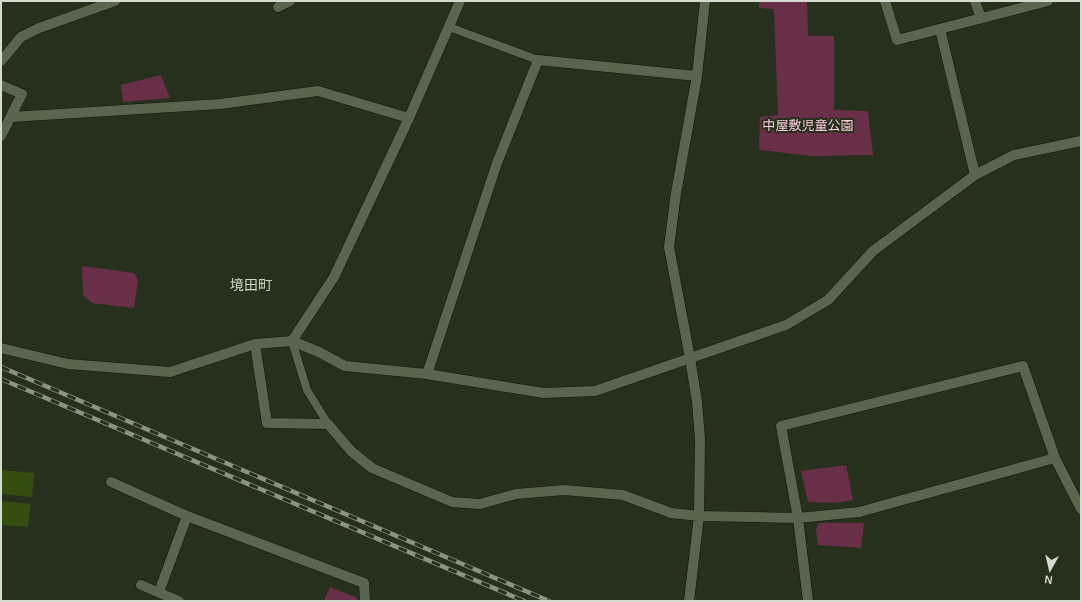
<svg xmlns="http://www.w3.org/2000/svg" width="1082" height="602" font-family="Helvetica,'Noto Sans JP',sans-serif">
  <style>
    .green { fill: #6a2f48 }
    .building { fill: #354d11 }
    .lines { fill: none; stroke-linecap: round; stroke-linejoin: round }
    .lane-casing { stroke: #0f1705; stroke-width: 9 }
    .street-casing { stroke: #0f1705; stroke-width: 11 }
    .lane { stroke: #5a654f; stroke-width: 8 }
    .street { stroke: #5a654f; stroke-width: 10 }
    .rail-casing { stroke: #8b9383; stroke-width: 4.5 }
    .rail { stroke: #26301c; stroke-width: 3; stroke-dasharray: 9; stroke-linecap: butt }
    .labels { text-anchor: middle; stroke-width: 4; stroke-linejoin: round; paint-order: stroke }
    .park-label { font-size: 13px; fill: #fbccdc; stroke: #26301c }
    .neighbourhood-label { font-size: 14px; fill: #cbd7be; stroke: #26301c }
  </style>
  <rect width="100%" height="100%" fill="#26301c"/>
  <path class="green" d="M759 1H807L808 36H834V110L868 111 873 155 812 156 759 150 760 117 778 115 774 9 759 8Z
    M161 75 170 98 123 102 121 85Z
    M82 266 134 273 138 280 134 308 92 303 83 295Z
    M846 465 853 500 836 503 808 502 801 471Z
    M819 523H864L861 548 818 545 816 529Z
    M330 587 357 598 358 601H324Z"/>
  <path class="building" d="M2 470 34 473 32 497 1 494Z
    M1 501 31 504 28 527 1 525Z"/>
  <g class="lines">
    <defs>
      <path id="lane" d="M449 27 538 60
        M292 341 307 390 328 424"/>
      <path id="street" d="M885 1 897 40 1048 1
        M975 1 981 18
        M278 7 290 1
        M940 29 975 175
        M1 61 21 37 39 28 115 1
        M1 85 22 94 1 136
        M11 117 220 104 318 91 409 118
        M292 341 334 277 409 118 460 1
        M255 344 267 423 328 424 351 451 372 468 452 502 480 504 516 494 564 490 623 495 671 513 699 516 798 518 859 512 1055 458
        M1 348 68 364 170 372 255 344 292 341 319 352 345 366 427 374 543 393 595 391 786 325 828 300 873 251 975 175 1014 155 1081 141
        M427 374 497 163 538 60 697 76
        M111 482 187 516 364 583 365 601
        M141 585 179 601
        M159 592 187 516
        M689 601 699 516 700 439 697 402 690 358 669 247 676 193 697 76 705 1
        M808 601 798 518 781 426 1023 366 1055 458 1081 509"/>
    </defs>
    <use href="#lane" class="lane-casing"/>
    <use href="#street" class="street-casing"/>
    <use href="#lane" class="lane"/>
    <use href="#street" class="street"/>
    <defs>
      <path id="rail" d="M1 367 549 601
        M1 379 524 601"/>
    </defs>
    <use href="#rail" class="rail-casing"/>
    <use href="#rail" class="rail"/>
  </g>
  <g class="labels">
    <g class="park-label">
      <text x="808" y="130">中屋敷児童公園</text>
    </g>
    <g class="neighbourhood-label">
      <text x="251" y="290">境田町</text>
    </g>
  </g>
  <rect width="1082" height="602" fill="none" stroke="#d5dbcf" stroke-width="4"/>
  <g transform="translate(1050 570) rotate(188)" stroke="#26301c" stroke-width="3" paint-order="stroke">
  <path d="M0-3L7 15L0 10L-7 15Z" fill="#d5dbcf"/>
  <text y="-6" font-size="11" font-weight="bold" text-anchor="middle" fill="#d5dbcf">N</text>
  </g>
</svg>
